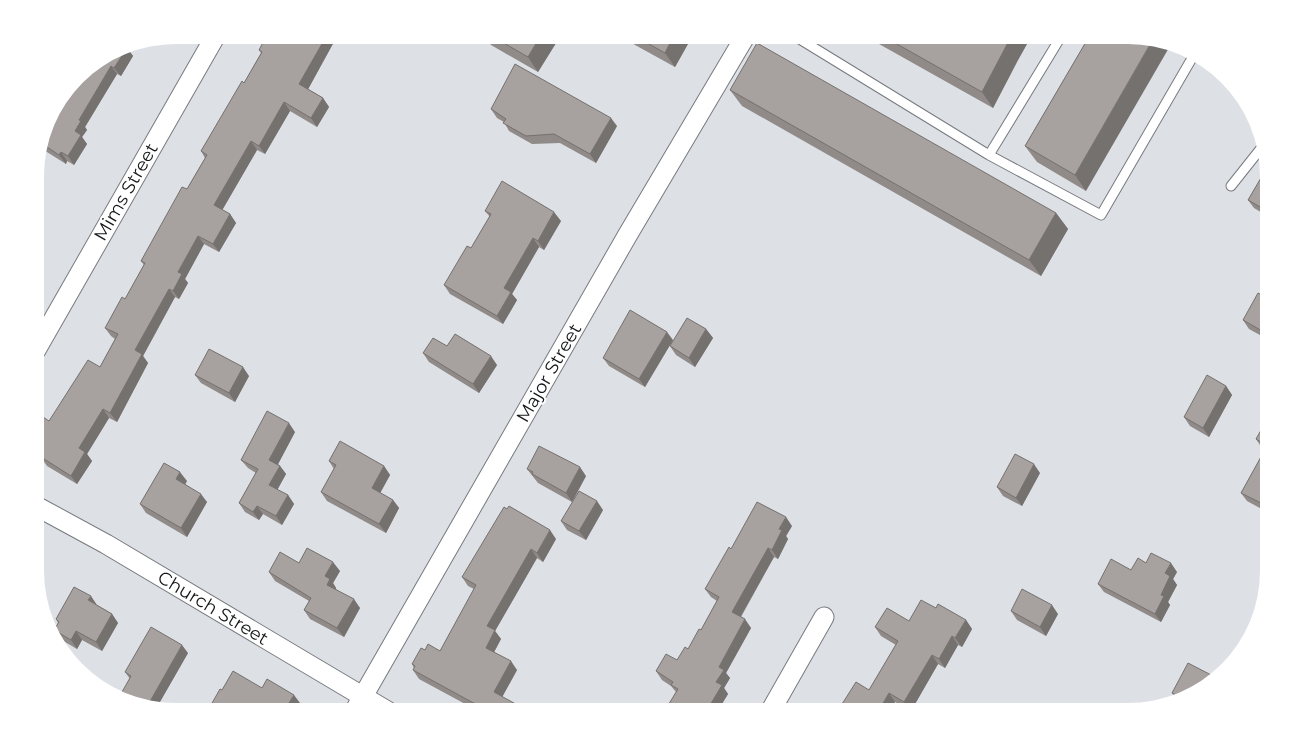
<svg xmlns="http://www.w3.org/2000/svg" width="1304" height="747" font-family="Montserrat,sans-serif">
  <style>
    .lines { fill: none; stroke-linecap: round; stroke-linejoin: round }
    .lane-casing { stroke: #777a7f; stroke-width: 11 }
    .street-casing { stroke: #777a7f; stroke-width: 21 }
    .lane { stroke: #fff; stroke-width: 9 }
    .street { stroke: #fff; stroke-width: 19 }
    .wall { fill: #908a89 }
    .shaded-wall { fill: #75716f }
    .building { fill: #a7a19f; stroke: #75716f }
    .labels { text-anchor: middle; stroke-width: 4; stroke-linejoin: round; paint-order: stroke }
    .street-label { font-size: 18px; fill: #131516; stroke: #fff }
  </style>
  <rect width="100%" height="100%" fill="#dde0e5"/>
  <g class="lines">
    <defs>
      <path id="lane" d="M793 35 989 155 1101 215 1195 53
        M989 155 1062 35
        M1231 186 1262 147"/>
      <path id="street" d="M36 350 216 35
        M36 506 106 544 389 712
        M354 712 627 236 746 35
        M770 712 824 617"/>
    </defs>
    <use href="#lane" class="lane-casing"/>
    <use href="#street" class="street-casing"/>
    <use href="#lane" class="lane"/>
    <use href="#street" class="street"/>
  </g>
  <path class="wall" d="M267 35H332L335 40 308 89 323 98 329 107 317 127 290 111 265 154 257 150 222 210 230 214 236 223 219 252 204 244 185 279 188 283 179 299 175 297 143 356 148 363 117 422 109 418 87 454 92 461 77 484 47 466 36 450 40 443 36 438V430L49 421 100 367 115 339 111 336 105 328 125 299 144 265 141 261 187 189 205 158 201 151 244 83 261 53 259 50Z
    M484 35H561L538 72 491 45Z
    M617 35H693L675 67Z
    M863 35H1032L1018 60 993 108Z
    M1090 35 1086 191 1037 162 1025 146Z
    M127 48 133 56 121 76 117 74 85 127 87 130 82 137 87 144 74 165 67 161 66 164 39 147 50 113Z
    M730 90 1056 213 1068 229 1041 276 742 106Z
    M491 109 617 126 596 163 560 143 532 144 509 131 504 122 497 118Z
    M1268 166 1269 217 1254 208 1248 200Z
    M485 211 561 221 544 250 539 247 512 294 517 300 503 324 450 294 444 285 471 248 490 217Z
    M1269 299V340L1249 329 1243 320Z
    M706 329 713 338 695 367 676 355 670 346Z
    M673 340 645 387 609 366 603 358Z
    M447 346 497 365 479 393 429 362 423 353Z
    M195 375 249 376 235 402 201 383Z
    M1226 386 1232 395 1209 437 1190 426 1184 417Z
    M1269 416V513L1247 501 1241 493 1265 450 1262 448 1256 439Z
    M295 432 278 464 280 466 286 474 277 490 288 495 294 504 282 525 263 514 259 520 245 512 239 503 256 473 248 468 241 460Z
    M329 461 384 466 390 475 380 493 393 500 399 508 386 533 327 501 321 492 334 469Z
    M527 469 586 476 572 502 538 483Z
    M1040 473 1022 506 1003 496 997 487Z
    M187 481 185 484 207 502 187 537 146 513 140 504Z
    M603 510 586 540 567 530 561 521Z
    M792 526 786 536 788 539 778 559 774 557 741 617 751 628 726 673 730 678 724 688 728 694 717 712H664L676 692 671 686 662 680 656 671 677 660 688 649 701 630 717 601 711 597 705 589 731 549Z
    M556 539 543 562 537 558 495 631 501 639 494 652 517 670 502 697 530 712H480L419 679 413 670 414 668 412 664 425 650 440 651 474 589 468 586 462 577Z
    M299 563 340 571 333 583 336 588V589L360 608 344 637 310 619 304 610 309 601 275 581 269 572Z
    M1146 563 1177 572 1173 579 1177 585 1168 602 1170 605 1161 622 1104 592 1098 584 1131 570Z
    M97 605 112 614 118 623 102 651 82 640 77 649 60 639 54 630 58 623 56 619Z
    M936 608 966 620 972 629 962 647 958 645 945 668 938 664 911 711 895 702 890 712H837L869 690 896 645 881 636 875 627 909 621Z
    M1011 611 1058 614 1046 636 1017 620Z
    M188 653 157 707 128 699 122 692 130 679 125 672Z
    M1172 693H1199L1177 700Z"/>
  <path class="shaded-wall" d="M327 35H332L335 40 306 93 299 84Z
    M541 35H561L538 72 528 57Z
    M674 35H693L675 67 665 53Z
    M1012 35H1032L1018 60 993 108 982 92Z
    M1152 41 1170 46 1086 191 1075 175Z
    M127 48 133 56 121 76 114 68Z
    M111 66 117 74 85 127 87 130 82 137 87 144 74 165 68 156 79 120Z
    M323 98 329 107 317 127 311 118Z
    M284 102 290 111 265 154 259 146Z
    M611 118 617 126 596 163 590 154Z
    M251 141 257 150 220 214 214 205Z
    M61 152 67 161 66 164 59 155Z
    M554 212 561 221 544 250 538 241Z
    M1056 213 1068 229 1041 276 1029 260Z
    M230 214 236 223 219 252 213 244Z
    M198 236 204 244 185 279 188 283 179 299 173 291 178 272Z
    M533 238 539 247 512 294 517 300 503 324 497 316 504 288Z
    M169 289 175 297 143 356 148 363 117 422 110 413 135 350Z
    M706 329 713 338 695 367 689 358Z
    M667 332 673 340 645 387 639 379Z
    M491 356 497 365 479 393 473 384Z
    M243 367 249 376 235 402 229 393Z
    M1226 386 1232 395 1209 437 1203 428Z
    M103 409 109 418 87 454 92 461 77 484 71 476 79 448Z
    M289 423 295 432 276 468 269 460Z
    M1034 464 1040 473 1022 506 1016 498Z
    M280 466 286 474 275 494 269 485Z
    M384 466 390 475 378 497 372 488Z
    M580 467 586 476 572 502 566 493Z
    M180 472 187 481 183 488 176 479Z
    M201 494 207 502 187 537 181 528Z
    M288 495 294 504 282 525 276 516Z
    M393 500 399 508 386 533 379 524Z
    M597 501 603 510 586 540 579 531Z
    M257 506 263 514 259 520 253 512Z
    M786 517 792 526 786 536 788 539 778 559 772 550 779 529Z
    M550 530 556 539 543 562 537 553Z
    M768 548 774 557 738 621 732 612Z
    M531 549 537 558 495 631 501 639 492 656 486 648 487 626Z
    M333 562 340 571 333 583 336 588 333 593 327 585 325 576Z
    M1171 563 1177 572 1173 579 1177 585 1168 602 1170 605 1161 622 1155 614 1165 573Z
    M91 596 97 605 88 600Z
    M354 599 360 608 344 637 337 628Z
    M1052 605 1058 614 1046 636 1040 627Z
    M112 614 118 623 102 651 96 642Z
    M745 619 751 628 726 673 730 678 724 688 728 694 717 712H706L716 682 719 667Z
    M966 620 972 629 962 647 955 638Z
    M76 631 82 640 77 649 71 640Z
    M952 636 958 645 945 668 939 659Z
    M182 645 188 653 157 707 148 705Z
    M932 655 938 664 911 711 904 702Z
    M511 661 517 670 500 701 494 692Z
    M889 693 895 702 890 712H878Z
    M294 695 300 703 295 712H283Z"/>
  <path class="building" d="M267 35H327L299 84 323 98 311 118 284 102 259 146 251 141 214 205 230 214 213 244 198 236 178 272 182 274 173 291 169 289 135 350 142 354 110 413 103 409 79 448 85 452 71 476 41 457 43 454 36 450 43 440 36 436V430L43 417 49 421 88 360 100 367 118 334 105 328 122 297 125 299 145 263 141 261 182 187 187 189 207 155 201 151 242 81 244 83 262 52 259 50Z
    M490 35H541L528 57Z
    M633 35H674L665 53Z
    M881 35H1012L982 92Z
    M1090 35H1129L1152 41 1075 175 1025 146Z
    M757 43 1056 213 1029 260 730 90Z
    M123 45 127 48 114 68 111 66 79 120 81 121 75 131 81 135 68 156 61 152 59 155 41 143 50 113 83 70Z
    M515 64 611 118 590 154 554 134 526 136 503 123 506 119 491 109Z
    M1268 166H1269V212L1248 200Z
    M502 181 554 212 538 241 533 238 504 288 511 292 497 316 444 285 467 246 471 248 491 214 485 211Z
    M1258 293 1269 299V335L1243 320Z
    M630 310 667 332 639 379 603 358Z
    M687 318 706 329 689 358 670 346Z
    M455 334 491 356 473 384 423 353 433 338 447 346Z
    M209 349 243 367 229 393 195 375Z
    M1207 375 1226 386 1203 428 1184 417Z
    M267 411 289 423 269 460 280 466 269 485 288 495 276 516 257 506 253 512 239 503 258 469 241 460Z
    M1269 416V507L1241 493 1267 446 1256 439Z
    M340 441 384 466 372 488 393 500 379 524 321 492 336 465 329 461Z
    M539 446 580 467 566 493 532 474 533 472 527 469Z
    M1015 454 1034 464 1016 498 997 487Z
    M164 463 180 472 176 479 201 494 181 528 140 504Z
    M579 491 597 501 579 531 561 521Z
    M757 502 786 517 779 529 782 530 772 550 768 548 732 612 745 619 719 667 724 670 716 682 722 685 706 712H664L678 689 671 685 673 682 656 671 666 654 677 660 685 647 688 649 699 629 701 630 719 597 705 589 729 547 731 549Z
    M509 506 550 530 537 553 531 549 487 626 495 630 486 648 511 661 494 692 530 712H490L413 670 415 666 412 664 421 648 425 650 428 644 440 651 476 585 462 577 504 507 507 509Z
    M307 548 333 562 325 576 330 579 327 585 354 599 337 628 304 610 311 598 269 572 280 552 299 563Z
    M1151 553 1171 563 1165 573 1170 576 1161 595 1164 596 1155 614 1098 584 1111 559 1131 570 1138 558 1146 563Z
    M74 587 91 596 88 600 112 614 96 642 76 631 71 640 54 630 59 622 56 619Z
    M1022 589 1052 605 1040 627 1011 611Z
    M921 600 936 608 938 604 966 620 955 638 952 636 939 659 932 655 904 702 889 693 878 712H837L856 682 869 690 898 641 875 627 887 608 909 621Z
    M151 627 182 645 148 705 143 703 122 692 131 676 125 672Z
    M1188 663 1215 677 1199 693 1182 698 1172 693Z
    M233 671 262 688 267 679 294 695 283 712H207L220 689 222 690Z"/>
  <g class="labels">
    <g class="street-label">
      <text transform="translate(126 192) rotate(-60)" y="6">Mims Street</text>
      <text transform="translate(549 373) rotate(-60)" y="6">Major Street</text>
      <text transform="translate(213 608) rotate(31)" y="6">Church Street</text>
    </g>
  </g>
  <path d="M0 0H1304V747H0ZM176 44H1128A132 132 0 0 1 1260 176V571A132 132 0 0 1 1128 703H176A132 132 0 0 1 44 571V176A132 132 0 0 1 176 44Z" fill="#fff" fill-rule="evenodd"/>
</svg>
